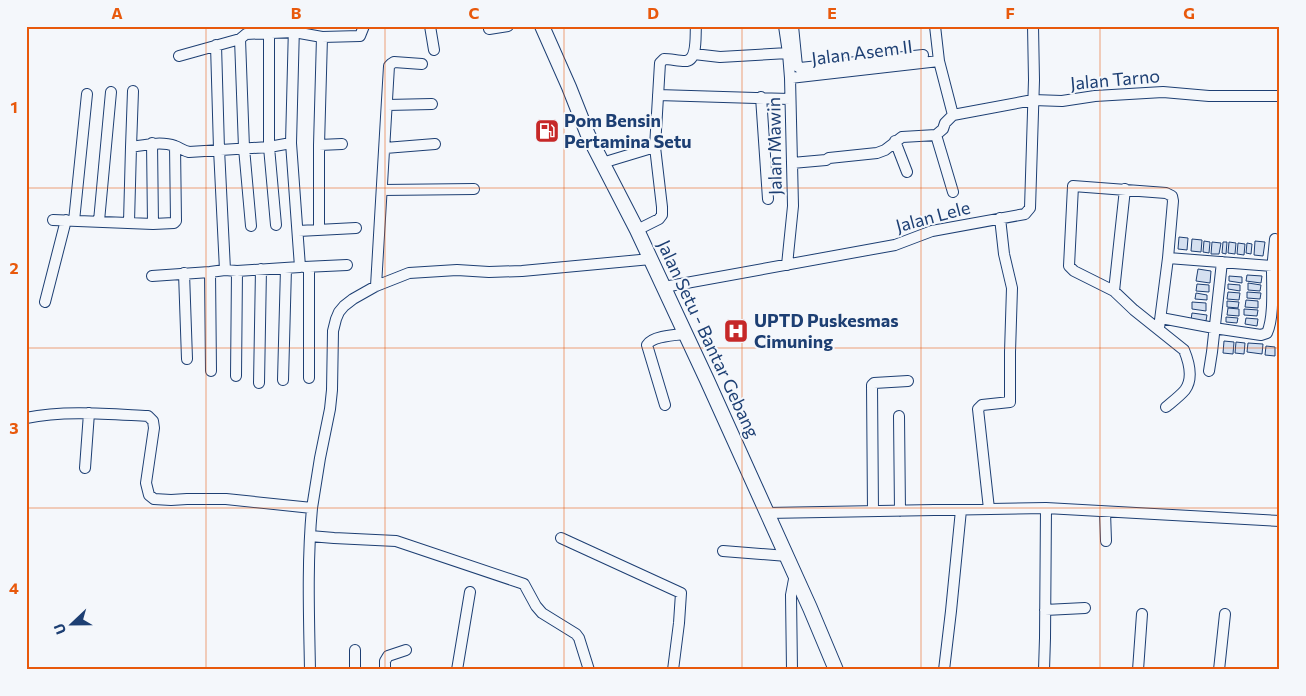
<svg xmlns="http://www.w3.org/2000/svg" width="1306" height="696" font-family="Commissioner,sans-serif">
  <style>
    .building { fill: #d5e0f0; stroke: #1d3f73 }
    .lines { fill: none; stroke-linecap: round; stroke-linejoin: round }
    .street-casing { stroke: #1d3f73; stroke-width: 12 }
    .secondary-casing { stroke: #1d3f73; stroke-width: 16 }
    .street { stroke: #f4f7fb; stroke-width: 10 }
    .secondary { stroke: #f4f7fb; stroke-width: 14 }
    .grid { fill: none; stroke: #e8590c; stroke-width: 1; stroke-opacity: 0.55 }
    .labels { text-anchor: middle; stroke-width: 4; stroke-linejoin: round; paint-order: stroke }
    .street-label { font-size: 18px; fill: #1d3f73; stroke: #f4f7fb }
    .poi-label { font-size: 18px; font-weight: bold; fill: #1d3f73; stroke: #f4f7fb; text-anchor: start }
    .neatline { fill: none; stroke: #e8590c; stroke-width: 2 }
    .grid-label { font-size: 16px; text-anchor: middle; font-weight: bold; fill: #e8590c }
  </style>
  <rect width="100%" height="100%" fill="#f4f7fb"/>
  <path class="building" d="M1179 237 1188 238 1187 250 1178 249Z
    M1192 239 1202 240 1201 252 1191 251Z
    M1204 241 1210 242 1209 253 1203 252Z
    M1255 241 1265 242 1263 256 1254 255Z
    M1212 242 1221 243 1219 254H1211Z
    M1223 242H1227L1226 254 1222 253Z
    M1229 242 1236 243 1235 254 1228 253Z
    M1238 243 1245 244 1244 255 1237 254Z
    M1247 243 1252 244 1251 254 1246 253Z
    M1198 269 1211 271 1210 283 1196 281Z
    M1247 275 1262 276 1261 283 1246 281Z
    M1229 276 1242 277V283L1229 281Z
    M1248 283 1261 285 1260 291 1248 290Z
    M1197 284 1209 285V292L1196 291Z
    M1228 284 1240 285V291L1228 289Z
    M1228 292 1240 293 1239 300 1227 299Z
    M1247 292 1261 293 1260 299 1247 298Z
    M1196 293 1207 295V300L1195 299Z
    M1246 300 1258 301V308L1245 307Z
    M1227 301 1239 302 1238 308 1227 307Z
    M1192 302 1206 303V311L1192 309Z
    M1228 308 1239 309V316L1227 315Z
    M1244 309 1258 310 1257 316 1244 315Z
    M1192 313 1207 315 1206 321 1191 320Z
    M1226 317 1238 318 1237 323 1226 322Z
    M1246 318 1258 319 1257 326 1245 324Z
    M1224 341 1234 342 1233 354 1223 353Z
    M1236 342 1245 343 1244 354 1235 353Z
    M1248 343 1263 344 1262 354 1247 352Z
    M1266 346 1275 347V356L1265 355Z"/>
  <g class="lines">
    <defs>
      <path id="street" d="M430 26 434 50
        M784 26 788 53 790 78 792 163 793 206 787 265
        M793 26 797 66 800 68 923 55
        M935 26 939 61 953 115
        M269 27V147L276 225
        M489 29 508 26
        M322 37 360 36 364 26
        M240 39 244 148 251 226
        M216 45 219 149 225 270
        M694 54 720 57 788 53
        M179 56 240 39 246 34 294 32 322 37 319 145 342 144
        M790 78 939 61
        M658 95 790 99
        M761 97 768 199
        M387 105 432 104
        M953 115 1033 100 1062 101 1095 96 1163 92 1209 96H1280
        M936 135 953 192
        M895 141 907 172
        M152 143 153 224
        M319 145V229
        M131 147 133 91
        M385 148 435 144
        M602 163 655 147 660 63 664 59C671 59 678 61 685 61 698 61 695 36 696 26
        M792 163 826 160 829 158 877 153 885 150 902 137 936 135 943 129 945 123 953 115
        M382 190 474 189
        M53 220 153 224 174 223 176 221 175 146
        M74 221 87 94
        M99 221 111 92
        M129 222 131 147C145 145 161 141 175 146 180 148 184 151 189 152L269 147 291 143
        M637 230 659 219 662 215V207L655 147
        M298 231 356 228
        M1168 258 1273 266
        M304 267 347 265
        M210 272 211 371
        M184 273 187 359
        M152 276 210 272 225 270 237 271 300 267 291 143 294 26
        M376 286 389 66 391 64 394 62 422 64
        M664 287 895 245 932 231 1025 214 1030 208 1034 80 1033 26
        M1114 291 1125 189
        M45 302 66 220
        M1161 318 1214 328 1261 335 1267 333C1274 318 1272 287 1272 270 1273 260 1274 249 1275 239
        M1159 328 1168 258 1173 201 1172 196 1166 193 1073 186 1069 266 1074 271 1114 291 1134 310 1184 350C1189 362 1193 379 1185 390 1180 396 1172 402 1166 407
        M1209 371 1212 352 1222 262
        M236 376 237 271
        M309 378V267
        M283 380 286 268
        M259 383 261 269
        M665 405 647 345C652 336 675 335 686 334
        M899 416 900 511
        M26 418C65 410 108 414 148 416L153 421 154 428 146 483 149 495 154 499 171 500 187 499H226L312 508C307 562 309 616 310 670
        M85 468 89 413
        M312 508 320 458 330 409 332 390 333 331 336 319 339 312 344 306 353 299 376 286 409 273 457 270 489 272 522 271 651 259
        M989 509 978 409 982 405 1010 402V352L1012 288 1004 254 1000 218
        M873 511 872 385 874 383 908 381
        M1105 512 1106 541
        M767 513 1046 508 1280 521
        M310 536 334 538 396 541 524 584 536 606 542 613 576 634 579 638 589 670
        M561 538 681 593 679 623 673 670
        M723 551 787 556
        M1045 610 1085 608
        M355 670V650
        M385 670V661L388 656 406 650
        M457 670 470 592
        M792 670 791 595 795 574
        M944 670 951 611 961 510
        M1044 670 1045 638 1046 508
        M1138 670 1142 614
        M1219 670 1225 614"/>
      <path id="secondary" d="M542 26 569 87 588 135 637 230 707 380 810 608 836 670"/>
    </defs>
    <use href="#street" class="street-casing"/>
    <use href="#secondary" class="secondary-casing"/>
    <use href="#street" class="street"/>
    <use href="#secondary" class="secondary"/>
  </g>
  <path class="grid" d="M206 26V670M385 26V670M564 26V670M742 26V670M921 26V670M1100 26V670M26 188H1280M26 348H1280M26 508H1280"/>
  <defs>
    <symbol id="fuel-square" viewBox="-11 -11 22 22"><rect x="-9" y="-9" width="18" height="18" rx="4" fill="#c62828" stroke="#f4f7fb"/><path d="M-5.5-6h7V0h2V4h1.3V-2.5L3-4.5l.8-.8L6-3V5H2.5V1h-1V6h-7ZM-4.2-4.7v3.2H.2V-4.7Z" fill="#fff"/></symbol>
    <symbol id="hospital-square" viewBox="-11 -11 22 22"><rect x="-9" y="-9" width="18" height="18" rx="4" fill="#c62828" stroke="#f4f7fb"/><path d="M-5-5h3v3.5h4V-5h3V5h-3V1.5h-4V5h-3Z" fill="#fff"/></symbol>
  </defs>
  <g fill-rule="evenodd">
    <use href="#fuel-square" x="533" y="117" width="28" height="28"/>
    <use href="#hospital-square" x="722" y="317" width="28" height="28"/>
  </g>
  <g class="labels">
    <g class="street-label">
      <text transform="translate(862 53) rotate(-7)" y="6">Jalan Asem II</text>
      <text transform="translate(1115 80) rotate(-5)" y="6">Jalan Tarno</text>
      <text transform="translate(775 146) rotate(-91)" y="6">Jalan Mawin</text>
      <text transform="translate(933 217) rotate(-15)" y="6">Jalan Lele</text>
      <text transform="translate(708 339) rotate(65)" y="6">Jalan Setu - Bantar Gebang</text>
    </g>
    <g class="poi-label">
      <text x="564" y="127">Pom Bensin<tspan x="564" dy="21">Pertamina Setu</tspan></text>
      <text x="754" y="327">UPTD Puskesmas<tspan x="754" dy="21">Cimuning</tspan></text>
    </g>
  </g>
  <rect width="1306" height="696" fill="none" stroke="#f4f7fb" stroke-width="55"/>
  <g transform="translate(72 624) rotate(248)" stroke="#f4f7fb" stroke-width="4" paint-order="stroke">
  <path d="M0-4L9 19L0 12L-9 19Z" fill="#1d3f73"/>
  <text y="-8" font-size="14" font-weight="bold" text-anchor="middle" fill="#1d3f73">U</text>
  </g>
  <rect x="28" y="28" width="1250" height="640" class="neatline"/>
  <g class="grid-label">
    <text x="117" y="19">A</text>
    <text x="296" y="19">B</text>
    <text x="474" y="19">C</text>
    <text x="653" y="19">D</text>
    <text x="832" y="19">E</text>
    <text x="1010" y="19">F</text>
    <text x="1189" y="19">G</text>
    <text x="14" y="113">1</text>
    <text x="14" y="274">2</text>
    <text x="14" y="434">3</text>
    <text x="14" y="594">4</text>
  </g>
</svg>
